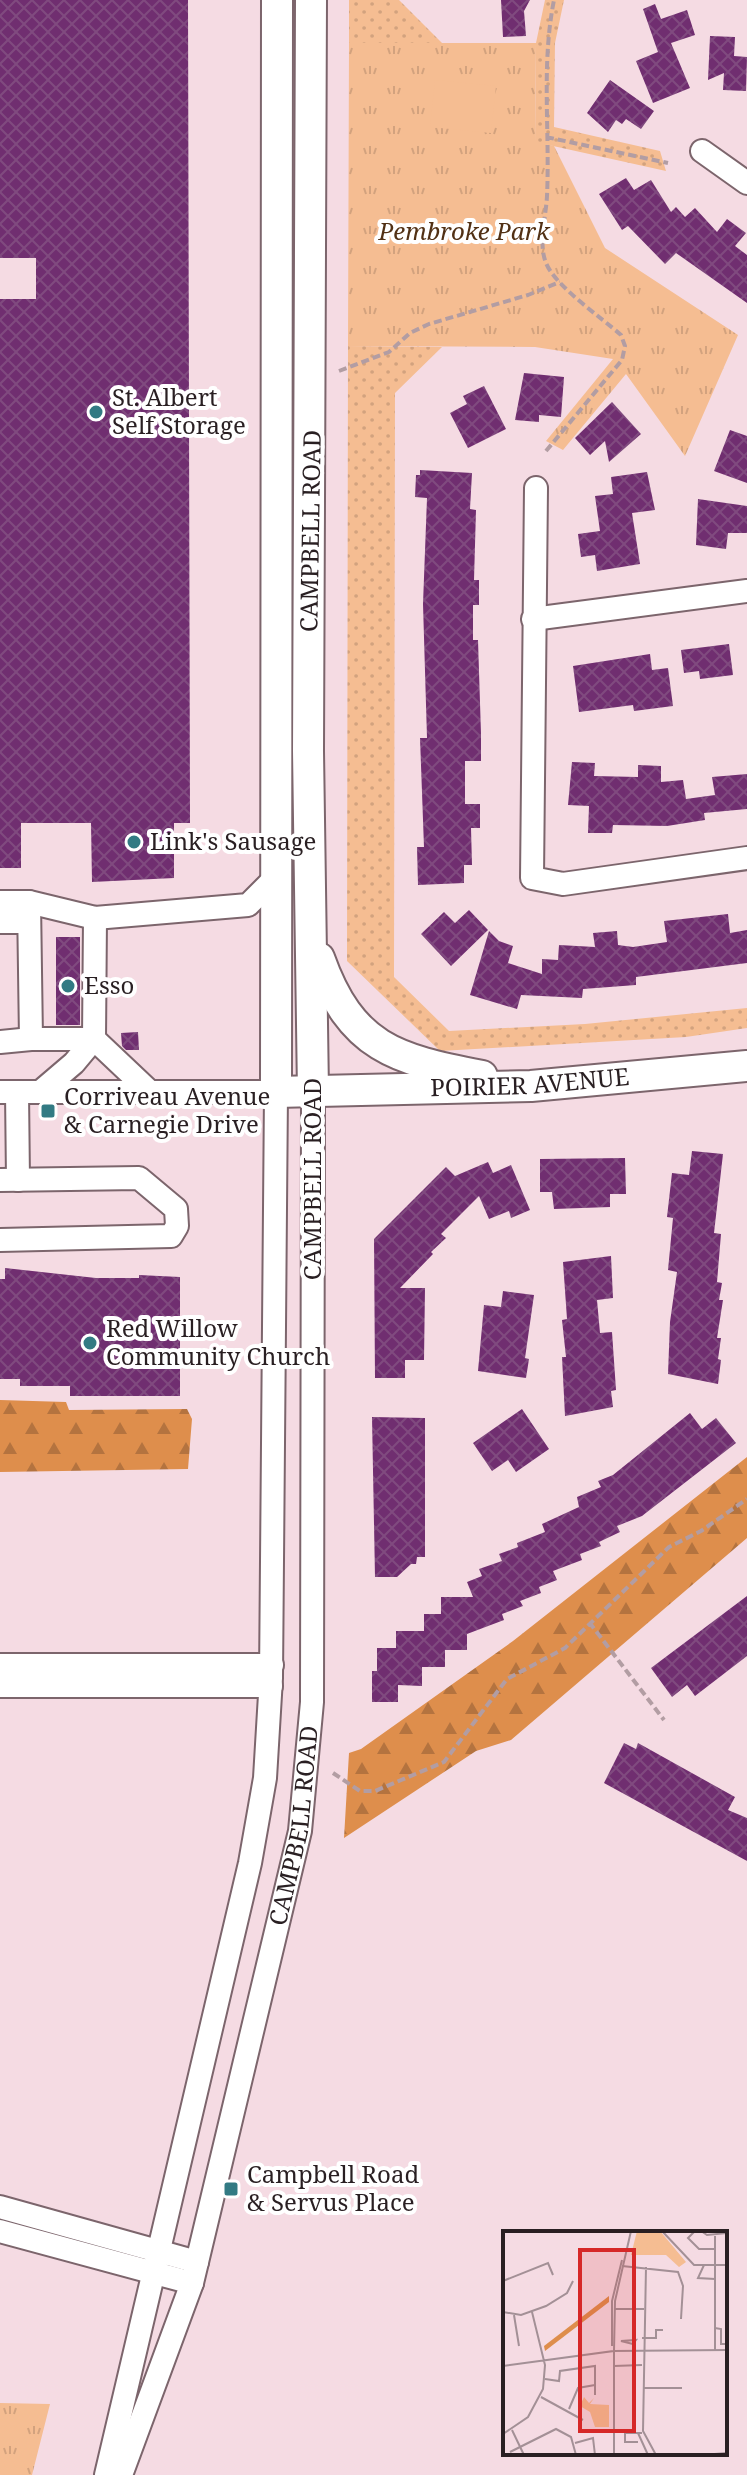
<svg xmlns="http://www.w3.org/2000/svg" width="747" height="2475" font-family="'Noto Serif',serif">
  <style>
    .grass { fill: url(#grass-dots) }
    .forest { fill: url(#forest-firs) }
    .park { fill: url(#park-tufts) }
    .pitch { fill: #f5bd92 }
    .building { fill: url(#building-cross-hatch) }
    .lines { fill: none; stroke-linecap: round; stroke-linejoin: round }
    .minor-casing { stroke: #7c656c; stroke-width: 26 }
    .major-casing { stroke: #7c656c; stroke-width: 34 }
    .path { stroke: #b29da3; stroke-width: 4; stroke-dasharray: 8 4; stroke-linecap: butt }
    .minor { stroke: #fff; stroke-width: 22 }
    .major { stroke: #fff; stroke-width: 30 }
    .poi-dot { fill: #327a83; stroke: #fff; stroke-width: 3 }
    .labels { text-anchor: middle; stroke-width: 8; stroke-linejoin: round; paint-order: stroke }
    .park-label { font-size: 24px; font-style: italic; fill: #513014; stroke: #fff }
    .poi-label { font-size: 24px; fill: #291f22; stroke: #fff; text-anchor: start }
    .street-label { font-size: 24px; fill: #291f22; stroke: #fff }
    .inset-road { fill: none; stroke: #a39096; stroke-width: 2 }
    .view { fill: #d62828; fill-opacity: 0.15; stroke: #d62828; stroke-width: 4 }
    .inset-edge { fill: none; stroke: #291f22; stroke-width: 4 }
  </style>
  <defs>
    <pattern id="grass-dots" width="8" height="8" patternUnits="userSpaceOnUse" patternTransform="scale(2)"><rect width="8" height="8" fill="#f5bd92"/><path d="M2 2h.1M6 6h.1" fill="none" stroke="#d2a27e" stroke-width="1.8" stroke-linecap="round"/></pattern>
    <pattern id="forest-firs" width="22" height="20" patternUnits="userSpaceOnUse" patternTransform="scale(2)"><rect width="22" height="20" fill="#de8e4c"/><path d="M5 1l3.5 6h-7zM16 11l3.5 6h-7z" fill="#b4733f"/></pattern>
    <pattern id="park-tufts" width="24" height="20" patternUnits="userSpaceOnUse" patternTransform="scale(2)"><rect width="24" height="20" fill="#f5bd92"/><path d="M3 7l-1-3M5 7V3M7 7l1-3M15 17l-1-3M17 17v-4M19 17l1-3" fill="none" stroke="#d2a27e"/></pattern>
    <pattern id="building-cross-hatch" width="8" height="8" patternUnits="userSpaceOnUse" patternTransform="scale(2)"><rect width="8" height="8" fill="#702e70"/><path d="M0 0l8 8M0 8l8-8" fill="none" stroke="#804a7f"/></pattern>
  </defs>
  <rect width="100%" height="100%" fill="#f5dbe3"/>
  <path class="grass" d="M349 0H399L442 43H349Z
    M545 0H564L555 43 554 127 660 151 666 171 535 142 536 43Z
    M348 346 442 347 395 393 394 977 449 1031 585 1024 747 1008V1028L686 1037 440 1051 347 961Z"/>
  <path class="forest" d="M0 1400 66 1402 69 1410 187 1409 192 1419 188 1469 0 1472Z
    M747 1457V1538L511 1740 476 1751 344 1838 349 1753 361 1749 513 1641Z"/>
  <path class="park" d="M349 43H536L535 141 554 146 605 248 738 335 685 456 626 374 563 450 546 441 613 359 535 347 348 346Z
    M0 2403 50 2404 32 2475H0Z"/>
  <path class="pitch" d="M435 80 496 86 491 133 430 127Z"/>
  <path class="building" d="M0 0H188L190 823H174V878L92 882 91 823H21V868H0V299H36V258H0Z
    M501 0H530L524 11 526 36 503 37Z
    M655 4 661 19 687 10 695 35 671 43 690 88 653 103 636 61 658 52 643 9Z
    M710 36 735 37 734 56 747 57 746 91 723 90 724 73 708 80Z
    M610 80 654 111 641 129 626 119 622 124 616 120 608 132 587 113Z
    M626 178 634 190 651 180 671 212 676 207 685 217 695 208 717 232 727 219 746 233 735 246 747 255V303L676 253 665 264 628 226 622 230 599 194Z
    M524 373 564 377 561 417 539 415V422L515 420Z
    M484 386 506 429 468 448 450 413 467 404 463 396Z
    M612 402 641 434 609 462 605 441 590 455 575 438Z
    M730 430 747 436V483L714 471Z
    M420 470 472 473 470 509 476 510 474 580H479V605H473V640H478L481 734V761H465V804H480V828H471L472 865H464V883L418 885 417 847H424L420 738H427L423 604 427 498 415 497 416 475H420Z
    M647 472 655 510 632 513 640 564 597 571 595 555 581 557 578 534 600 531 595 496 613 494 611 477Z
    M698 499 747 506V533H728L726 549 696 545Z
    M729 644 733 675 700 679 699 671 684 673 681 650Z
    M650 654 652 670 668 668 673 706 634 711 633 705 579 712 573 666Z
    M572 762 595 763 594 776 638 777V765L661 766V782L683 780 686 799 715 795 712 777 747 774V809L704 813 705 820 667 826 613 825 612 833H588L589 806 568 805Z
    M469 910 488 930 451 966 421 934 444 912 455 923Z
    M728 914 730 933 747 930V963L636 977V985L583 989 582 998 521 995 517 1009 470 995 489 931 499 941 513 946 508 963 542 974V959L558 960 559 945 595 947 593 933 617 931 618 945 633 947 667 942 664 921Z
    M56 937H80V1025H56Z
    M138 1032 139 1050H126L122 1046 121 1033Z
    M692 1151 723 1154 714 1233 721 1234 717 1282 722 1283 719 1300H723L717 1338H721L718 1359 721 1360 718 1384 668 1374 670 1322 677 1272 668 1270 673 1218 667 1217 672 1173 689 1175Z
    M625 1158 626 1194H610V1207L554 1209 552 1192H540V1159Z
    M488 1162 493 1173 511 1165 530 1210 511 1218 509 1211 489 1219 479 1196 441 1234 446 1238 431 1252 433 1254 400 1288H425L424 1360H405V1378H375L374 1239 446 1167 455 1176Z
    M611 1256 613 1298 597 1300 600 1333 612 1332 616 1390 611 1391 613 1407 565 1416 562 1357H566L562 1320 567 1319 563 1262Z
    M5 1268 96 1278H139V1275L180 1277V1396H70V1386H20V1379H0V1279H5Z
    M503 1291 534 1295 525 1358 529 1359 526 1378 478 1371 484 1305 501 1307Z
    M522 1409 549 1449 516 1472 508 1460 492 1471 473 1443Z
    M690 1413 702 1429 716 1418 736 1443 642 1516 617 1526 620 1532 599 1542 601 1546 580 1554 582 1560 553 1571 557 1580 539 1587 541 1593 520 1601 523 1606 502 1614 504 1620 467 1634V1650H445V1667H422V1686L398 1685V1702H372V1671H377V1648H396V1631H424V1614H441V1597H473L467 1582 482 1576 479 1569 502 1561 499 1554 518 1547 517 1543 545 1532 542 1524 579 1507 577 1497 601 1487 598 1481 613 1475Z
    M372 1417 425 1418V1557H417L416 1564H411L397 1577H375Z
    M747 1596V1656L695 1696 687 1685 672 1697 651 1668Z
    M624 1743 636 1749 638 1743 735 1797 728 1810 747 1818V1861L604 1783Z"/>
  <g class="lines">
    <defs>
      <g id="minor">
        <path d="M702 151 747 183"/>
        <path d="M536 488 532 878 563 884 747 858"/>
        <path d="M533 619 747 591"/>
        <path d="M0 902H29L95 918 248 905 276 877"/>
        <path d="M29 902 31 1039H94L149 1091"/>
        <path d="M0 922H29"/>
        <path d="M0 1042 31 1039"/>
        <path d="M0 1092H276L271 1678 265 1778 250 1863 106 2475"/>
        <path d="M17 1092 18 1180"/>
        <path d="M40 1092 74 1063 94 1039 95 918"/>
        <path d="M0 1180 139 1178 176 1209 177 1226 171 1236 0 1240"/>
        <path d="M0 1665H272"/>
        <path d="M0 1686H271"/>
        <path d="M0 2207 197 2262"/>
        <path d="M0 2231 192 2283"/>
        <path id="s1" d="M121 2475 192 2283 300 1831 312 1702 313 1092"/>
      </g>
      <g id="major">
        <path id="s2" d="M277 0 276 1092 531 1086 747 1066"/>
        <path d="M311 0 308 751 313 1092"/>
        <path d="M319 958C351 1048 395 1059 482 1076"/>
      </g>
    </defs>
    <use href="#minor" class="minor-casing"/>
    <use href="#major" class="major-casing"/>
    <path class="path" d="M546 137 668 163
      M339 371 389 352 410 333 429 324 528 295 560 282
      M546 451 622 360 625 346 621 335C602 318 555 286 546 263 538 243 546 217 547 196 550 130 541 65 554 0
      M589 1622 664 1720
      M333 1773 360 1791H375L444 1762 507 1679 565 1648 669 1547 701 1531 747 1499"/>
    <use href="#minor" class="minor"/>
    <use href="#major" class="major"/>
  </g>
  <g class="poi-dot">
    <circle cx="96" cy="412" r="8"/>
    <circle cx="134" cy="842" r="8"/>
    <circle cx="68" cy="986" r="8"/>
    <rect x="40" y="1103" width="16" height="16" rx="4"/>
    <circle cx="90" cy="1343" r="8"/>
    <rect x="223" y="2181" width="16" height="16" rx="4"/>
  </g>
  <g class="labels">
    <g class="park-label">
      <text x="464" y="240">Pembroke Park</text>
    </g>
    <g class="poi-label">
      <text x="112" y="406">St. Albert<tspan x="112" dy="28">Self Storage</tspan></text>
      <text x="150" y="850">Link's Sausage</text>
      <text x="84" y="994">Esso</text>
      <text x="64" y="1105">Corriveau Avenue<tspan x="64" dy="28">&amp; Carnegie Drive</tspan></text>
      <text x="106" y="1337">Red Willow<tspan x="106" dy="28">Community Church</tspan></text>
      <text x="247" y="2183">Campbell Road<tspan x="247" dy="28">&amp; Servus Place</tspan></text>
    </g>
    <g class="street-label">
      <text transform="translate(311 531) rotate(-89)" y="8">CAMPBELL ROAD</text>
      <text dy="8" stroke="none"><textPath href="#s2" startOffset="1346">POIRIER AVENUE</textPath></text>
      <text transform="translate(313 1179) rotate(-90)" y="8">CAMPBELL ROAD</text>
      <text dy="8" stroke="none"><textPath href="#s1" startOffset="674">CAMPBELL ROAD</textPath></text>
    </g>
  </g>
  <g transform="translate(503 2231)">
    <rect width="224" height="224" fill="#f5dbe3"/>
    <path d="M106 65V71L42 120 41 115Z" fill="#de8e4c"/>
    <path d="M134 0H157L183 31 176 36 163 24H128ZM81 166 86 172 91 167 87 173 106 174V196H92L87 181 77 175Z" fill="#f5bd92"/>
    <path class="inset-road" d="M128 0 112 70 111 120 224 119M159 0 191 34H224M192 0 185 7 196 18H212M198 0 204 4 224 2M201 34 195 47 212 48M119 35 175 41 180 55 178 88M143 36 140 200 153 224M0 50 45 32 50 44M112 78H141M0 81 18 84 43 75 64 62 70 50M11 84 16 115M212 97 218 98V113H224M139 107H153V99H160M130 113 133 109 118 110 130 113V120M109 115V70L119 29M212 119V5M0 135 111 120V224M111 135 139 134M42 148 56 150 57 140 92 135V164M140 157H179M38 166 80 189M66 178 75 157 92 154M9 199 21 224M135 202 145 224M0 203 25 186 40 158 42 134 29 81M135 211H122V202H139M72 212 90 207 92 224M7 221 53 198 68 206 73 224M199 224 224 222"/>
    <path class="view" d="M77 19H131V200H77Z"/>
    <rect width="224" height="224" class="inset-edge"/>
  </g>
</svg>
